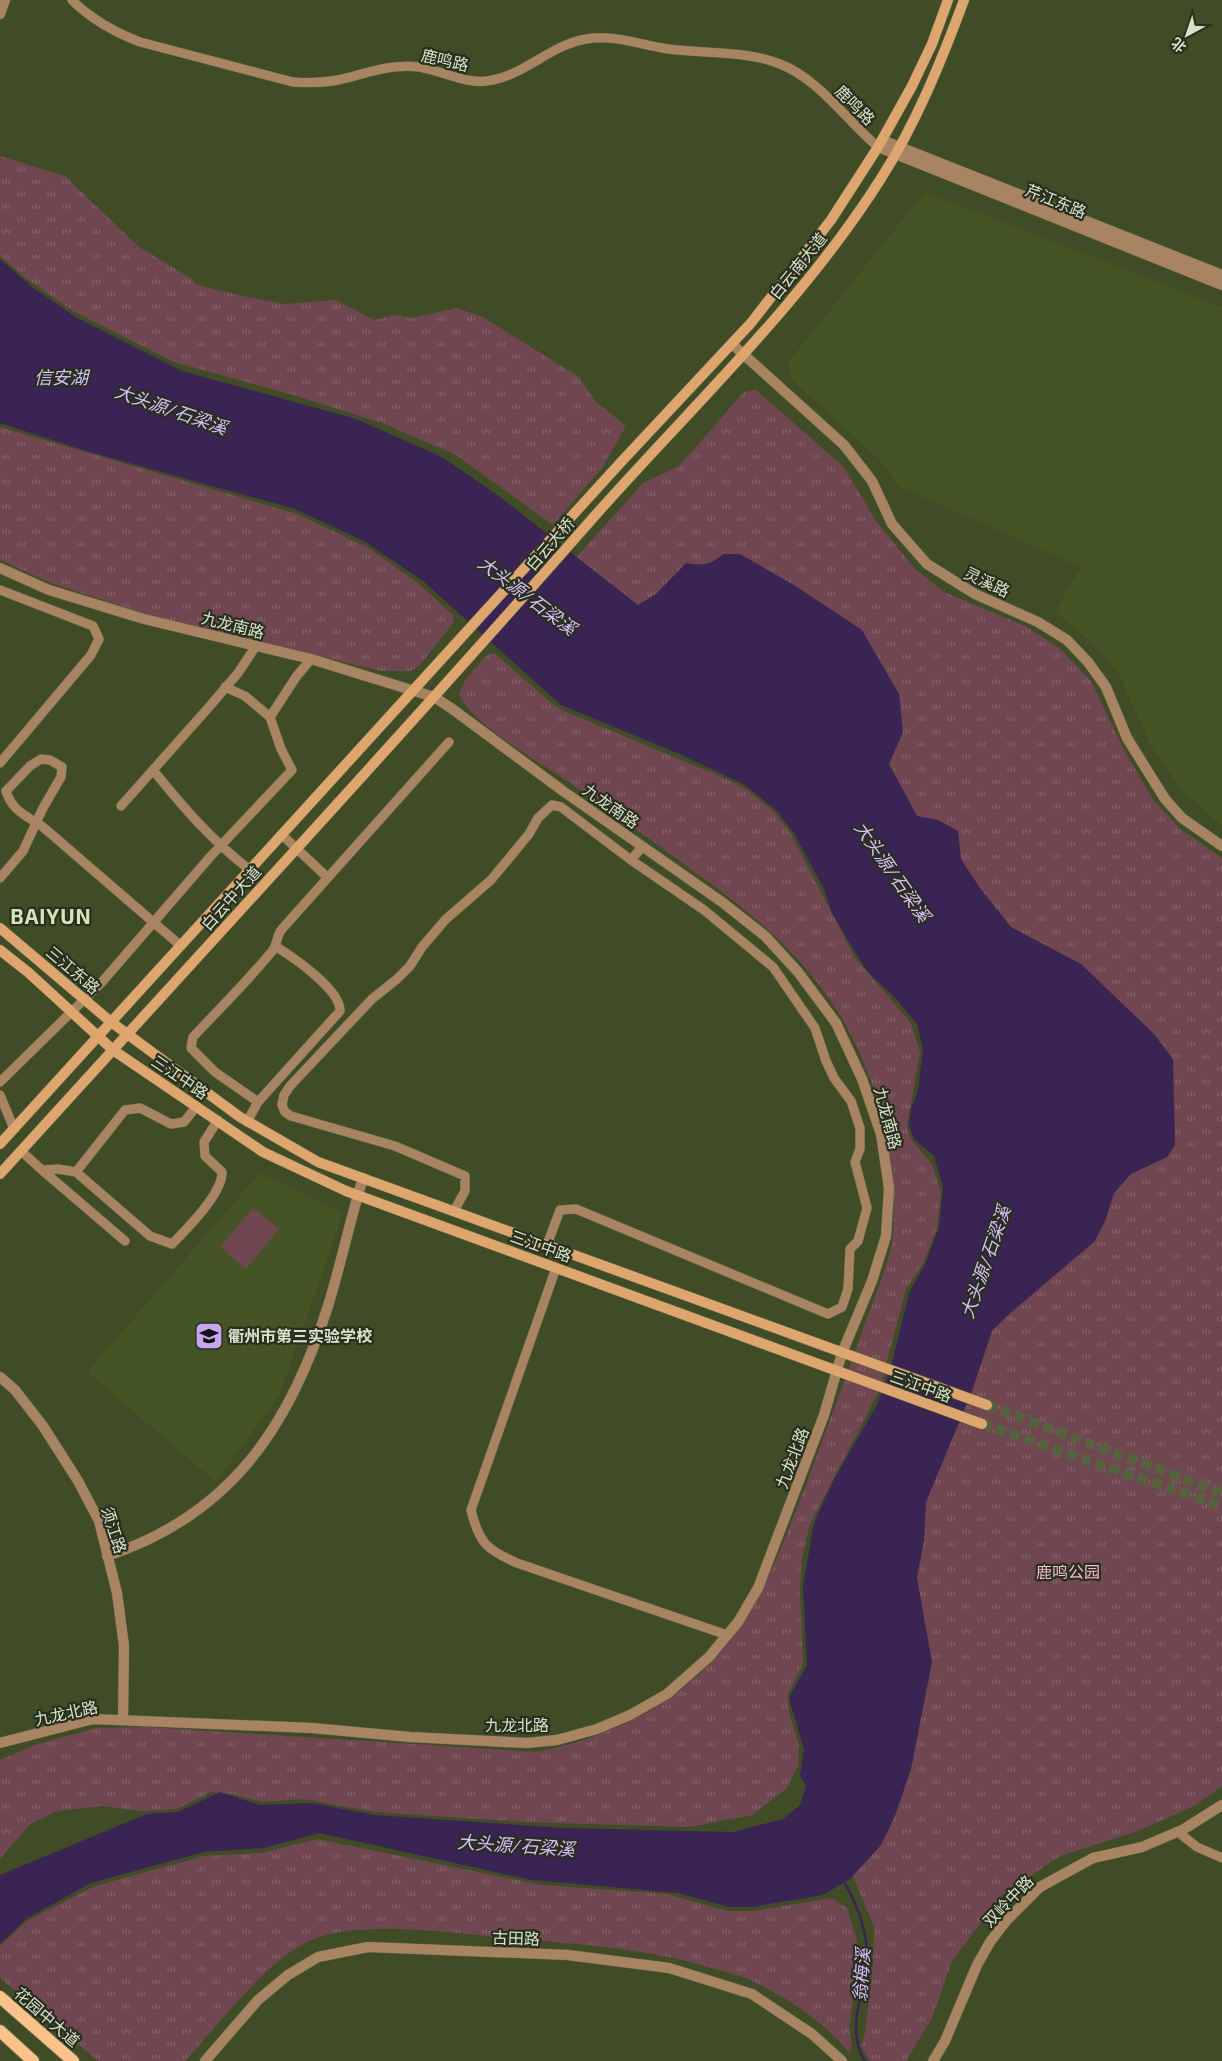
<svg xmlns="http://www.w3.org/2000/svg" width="1222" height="2061" font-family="'Exo 2','Noto Sans SC',sans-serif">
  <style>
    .built { fill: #455425 }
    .park { fill: url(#park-tufts) }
    .pitch { fill: #704751 }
    .water { fill: #3a2453 }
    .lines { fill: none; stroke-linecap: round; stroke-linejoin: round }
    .stream { stroke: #3a2453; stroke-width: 2.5 }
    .secondary-tunnel { stroke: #56623e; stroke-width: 10; stroke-dasharray: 10 5; stroke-linecap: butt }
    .minor-casing { stroke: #5e6a46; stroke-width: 10 }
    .tertiary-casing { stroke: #5e6a46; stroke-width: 11 }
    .secondary-casing { stroke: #5e6a46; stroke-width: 11 }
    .primary-casing { stroke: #5e6a46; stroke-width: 14 }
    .minor { stroke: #a88462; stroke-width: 9 }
    .tertiary { stroke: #a88462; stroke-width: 10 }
    .secondary { stroke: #dea56f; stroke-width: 10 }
    .primary { stroke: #fdc28b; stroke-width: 12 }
    .labels { text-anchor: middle; stroke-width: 4.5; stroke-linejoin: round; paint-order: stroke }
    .street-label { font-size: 16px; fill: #d9e1cb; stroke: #292f1e }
    .poi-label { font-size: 16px; font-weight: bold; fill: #d9e1cb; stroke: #292f1e; text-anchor: start }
    .park-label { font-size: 16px; fill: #f7bdca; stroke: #292f1e }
    .water-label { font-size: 18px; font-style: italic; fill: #d8bdfd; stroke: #292f1e }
    .district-label { font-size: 21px; font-weight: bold; letter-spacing: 1px; fill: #d4e4b8; stroke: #292f1e }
  </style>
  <defs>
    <pattern id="park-tufts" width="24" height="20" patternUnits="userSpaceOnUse" patternTransform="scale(1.25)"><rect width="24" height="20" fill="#704751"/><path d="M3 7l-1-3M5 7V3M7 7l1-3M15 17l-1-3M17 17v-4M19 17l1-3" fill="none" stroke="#846169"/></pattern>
  </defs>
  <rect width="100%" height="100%" fill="#3f4c25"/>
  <path class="built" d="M925 192 1222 307V826L1179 787 1153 749 1118 673 1097 647 1055 612 1081 567 898 486 881 461 790 378 789 361Z
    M260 1173 343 1213 280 1394 216 1482 87 1372Z"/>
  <path class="park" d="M0 156 65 176 139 247 192 279 197 285 247 297 284 304 336 300 374 320 396 315 413 318 456 308 483 317 579 377 595 401 626 426 602 468 553 525 456 455 382 423 293 395 174 362 73 311 24 277 0 256Z
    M756 390 844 467 876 521 915 569 944 592 1025 626 1059 648 1091 681 1124 750 1152 798 1179 828 1222 858V1786L1196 1805 1138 1831 1060 1856 1002 1895 952 1961 932 2018 906 2061H870L861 2046 865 2033 873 1964 874 1927 850 1869 913 1568 1008 932 916 820 651 606 636 609 573 561 643 483 679 466 744 392Z
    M0 427 297 514 367 547 417 582 454 616 453 623 420 665 411 671H381L152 616 51 583 0 560Z
    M494 653 554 705 564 711 722 777 747 790 775 813 791 834 855 958 911 1023 920 1053 907 1125 910 1138 932 1164 941 1193 937 1228 924 1262 906 1289 880 1389 810 1524 802 1558 800 1589 803 1664 788 1694 789 1712 799 1746 798 1766 786 1789 752 1815 689 1827 523 1822 375 1812 304 1799 262 1802 232 1794 211 1792 177 1809 143 1811 101 1806 57 1811 29 1825 0 1859V1760L38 1744 96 1728 148 1727 536 1752C600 1740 663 1712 709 1665 758 1616 780 1551 805 1487 824 1436 843 1386 861 1335 870 1308 891 1261 893 1235 898 1159 878 1077 838 1012 803 955 753 914 699 875 656 843 612 812 567 781 542 764 468 721 459 694L465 680 488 654Z
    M317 1839 542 1885 667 1894 728 1911H753L832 1898 847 1908 857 1941 858 1974 849 2026 852 2048 849 2052C822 2020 784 1995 746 1978 734 1974 721 1971 709 1967 640 1947 569 1943 497 1937 444 1932 350 1918 303 1944 263 1966 216 2027 185 2061H98L0 1978V1946L27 1921 95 1886 204 1856 261 1853Z"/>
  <path class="pitch" d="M253 1208 279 1229 246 1269 220 1247Z"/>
  <path class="water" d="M0 259 32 287 77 318 182 371 356 419 442 457 499 496 638 605 656 594 686 563C702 566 711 565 723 554H740L794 585 862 630 899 694 903 732 889 764 917 816 938 820 958 831 961 859 980 888 1011 927 1081 964 1154 1034 1173 1059 1175 1145 1167 1157 1131 1174 1114 1193 1105 1221 1095 1241 1008 1315 992 1331 971 1394 926 1502 924 1540 917 1578 932 1662 911 1769 895 1816 881 1845 850 1879 823 1895 752 1907H729L678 1893 532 1880 319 1833 264 1848 204 1852 91 1883 26 1919 0 1944V1875L147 1814 178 1812 220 1792 260 1805 311 1803 375 1815 564 1828 733 1832 783 1819 800 1805 806 1786 800 1776 804 1750 789 1698 807 1665 803 1586 814 1523 834 1479 877 1405 891 1367 909 1293 926 1262 939 1227 943 1187 934 1156 914 1139 909 1125 911 1109 918 1090 923 1049 917 1024 897 1000 868 972 855 952 832 913 824 889 794 833 776 810 745 785 682 755 561 705 423 581 364 541 295 509 86 451 0 423Z"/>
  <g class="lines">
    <path class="stream" d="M843 1880C857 1904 868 1932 867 1960 864 1993 845 2031 865 2061"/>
    <path class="secondary-tunnel" d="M987 1405 1222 1493
      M982 1424 1222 1506"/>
    <defs>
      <path id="minor" d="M72 0C92 20 114 32 140 42L293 82C308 83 322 83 338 80 365 74 391 63 419 67 444 71 467 86 493 80 527 73 551 45 586 39 613 34 641 45 668 49 705 54 744 50 780 64 819 79 846 120 878 147
        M0 590 93 626 99 639 91 655 0 763
        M270 717 296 677 311 659
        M153 770C183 807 212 841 250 870
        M121 806 209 707 238 673 256 646
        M282 835 327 877
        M631 860 642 847
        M0 878 23 851 43 808 61 777 62 767 50 760 41 759 30 766 6 791C12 811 27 816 43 827L181 946
        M0 1082 102 982 210 857 292 770 281 749 270 717 245 696 225 687
        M0 1095 14 1129
        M258 1102 215 1072 191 1048 193 1037C220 1008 248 981 273 950 278 943 276 936 282 929L449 742
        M247 1122 258 1102 340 1011C341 990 293 957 275 946
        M21 1151 42 1170 58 1169 76 1172 150 1236 172 1244C187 1229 223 1193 222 1172L205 1156 204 1142 218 1120
        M42 1170 125 1241
        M76 1172 125 1110 140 1108 171 1124 184 1122 197 1106
        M454 1211 465 1191V1176L395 1146 291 1116 285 1112 282 1105 284 1095 290 1086 372 999 397 979 410 966 422 947 446 919 491 880 529 834 538 818 552 805 561 807 631 860 704 910 773 967 815 1028 826 1061 834 1078 851 1101 860 1128V1149L855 1162 867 1208 858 1241 850 1249 848 1289 842 1307 828 1314 576 1209 560 1210 547 1245
        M556 1268 471 1510C479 1543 487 1550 517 1563L727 1635
        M1178 1832 1197 1847 1222 1858"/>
      <path id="tertiary" d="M0 14 5 0
        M882 140 1222 275
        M878 147 1222 285
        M732 344 844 445 872 481 892 524 927 564 975 594 1038 622 1067 640 1088 662 1106 687 1127 738 1165 799 1182 818 1222 846
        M0 568 49 590 144 619 311 659 434 697 451 708 563 791 722 902 765 936 798 972 836 1023 862 1079 881 1134 889 1188 886 1236 872 1281 842 1353 824 1415 758 1588 738 1622 709 1657 667 1694 630 1715 597 1729 557 1740 527 1743 410 1737 312 1728 93 1719 0 1743
        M0 1377 15 1390 43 1426 78 1481 99 1521 117 1593 124 1646 123 1720
        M107 1556C231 1515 290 1426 328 1306 341 1264 350 1220 363 1178
        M205 2061 258 2000 288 1975 318 1957 368 1947 568 1955 669 1968 752 1994 812 2034 842 2061
        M933 2061 945 2041 977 1965 990 1942 1007 1920 1040 1887 1093 1858 1142 1847 1184 1829 1222 1805"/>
      <path id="secondary" d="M0 928 111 1022 240 1117 318 1162 987 1405
        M0 950 29 973 113 1050 263 1152 346 1191 982 1424
        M0 1144 622 461 751 323 831 220 878 147 912 86 932 44 948 0
        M0 1174C198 956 398 740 592 519 690 408 800 306 880 180 916 124 941 62 964 0"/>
      <path id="primary" d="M0 1997 73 2061
        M0 2031 33 2061"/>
    </defs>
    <use href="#minor" class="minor-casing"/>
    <use href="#tertiary" class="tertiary-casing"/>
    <use href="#secondary" class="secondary-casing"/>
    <use href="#primary" class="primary-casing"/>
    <use href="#minor" class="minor"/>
    <use href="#tertiary" class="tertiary"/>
    <use href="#secondary" class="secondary"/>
    <use href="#primary" class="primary"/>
  </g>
  <defs>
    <symbol id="school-square" viewBox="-11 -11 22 22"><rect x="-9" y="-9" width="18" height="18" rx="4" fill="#c6a6f0" stroke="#292f1e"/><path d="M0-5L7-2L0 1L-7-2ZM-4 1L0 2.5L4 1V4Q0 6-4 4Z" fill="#111"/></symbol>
  </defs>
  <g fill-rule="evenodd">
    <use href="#school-square" x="193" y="1320" width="32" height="32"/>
  </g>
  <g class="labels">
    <g class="street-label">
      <text transform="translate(445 60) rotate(13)" y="6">鹿鸣路</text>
      <text transform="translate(855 105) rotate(45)" y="6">鹿鸣路</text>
      <text transform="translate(1056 201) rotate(22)" y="6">芹江东路</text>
      <text transform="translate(798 266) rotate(-51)" y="6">白云南大道</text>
      <text transform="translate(550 544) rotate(-49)" y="6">白云大桥</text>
      <text transform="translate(987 582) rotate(25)" y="6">灵溪路</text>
      <text transform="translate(233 625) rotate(14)" y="6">九龙南路</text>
      <text transform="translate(611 806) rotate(35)" y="6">九龙南路</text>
      <text transform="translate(231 898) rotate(-48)" y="6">白云中大道</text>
      <text transform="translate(73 970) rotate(40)" y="6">三江东路</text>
      <text transform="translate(180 1077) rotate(34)" y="6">三江中路</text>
      <text transform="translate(888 1118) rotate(75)" y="6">九龙南路</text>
      <text transform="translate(541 1246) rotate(20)" y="6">三江中路</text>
      <text transform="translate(921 1386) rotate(20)" y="6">三江中路</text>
      <text transform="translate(792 1458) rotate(-69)" y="6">九龙北路</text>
      <text transform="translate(114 1530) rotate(72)" y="6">须江路</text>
      <text transform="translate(66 1713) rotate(-12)" y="6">九龙北路</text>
      <text x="517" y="1731">九龙北路</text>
      <text transform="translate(1008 1901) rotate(-46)" y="6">双岭中路</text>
      <text transform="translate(516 1938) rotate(2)" y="6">古田路</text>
      <text transform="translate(47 2017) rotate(41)" y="6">花园中大道</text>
    </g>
    <g class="poi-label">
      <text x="228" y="1342">衢州市第三实验学校</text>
    </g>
    <g class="park-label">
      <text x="1068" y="1578">鹿鸣公园</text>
    </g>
    <g class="water-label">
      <text x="61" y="384">信安湖</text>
      <text transform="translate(171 410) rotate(19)" y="6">大头源/石梁溪</text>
      <text transform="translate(527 596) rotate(37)" y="6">大头源/石梁溪</text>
      <text transform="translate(892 872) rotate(55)" y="6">大头源/石梁溪</text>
      <text transform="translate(986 1262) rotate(-71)" y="6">大头源/石梁溪</text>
      <text transform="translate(516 1846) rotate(4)" y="6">大头源/石梁溪</text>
      <text transform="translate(862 1975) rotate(-86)" y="6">翁梅溪</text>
    </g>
    <g class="district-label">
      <text x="51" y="924">BAIYUN</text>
    </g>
  </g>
  <g transform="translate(1187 35) rotate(220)" stroke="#292f1e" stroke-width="4" paint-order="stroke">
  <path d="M0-4L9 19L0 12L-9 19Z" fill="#d9e1cb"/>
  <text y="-8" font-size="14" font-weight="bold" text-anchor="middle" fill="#d9e1cb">北</text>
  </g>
</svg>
